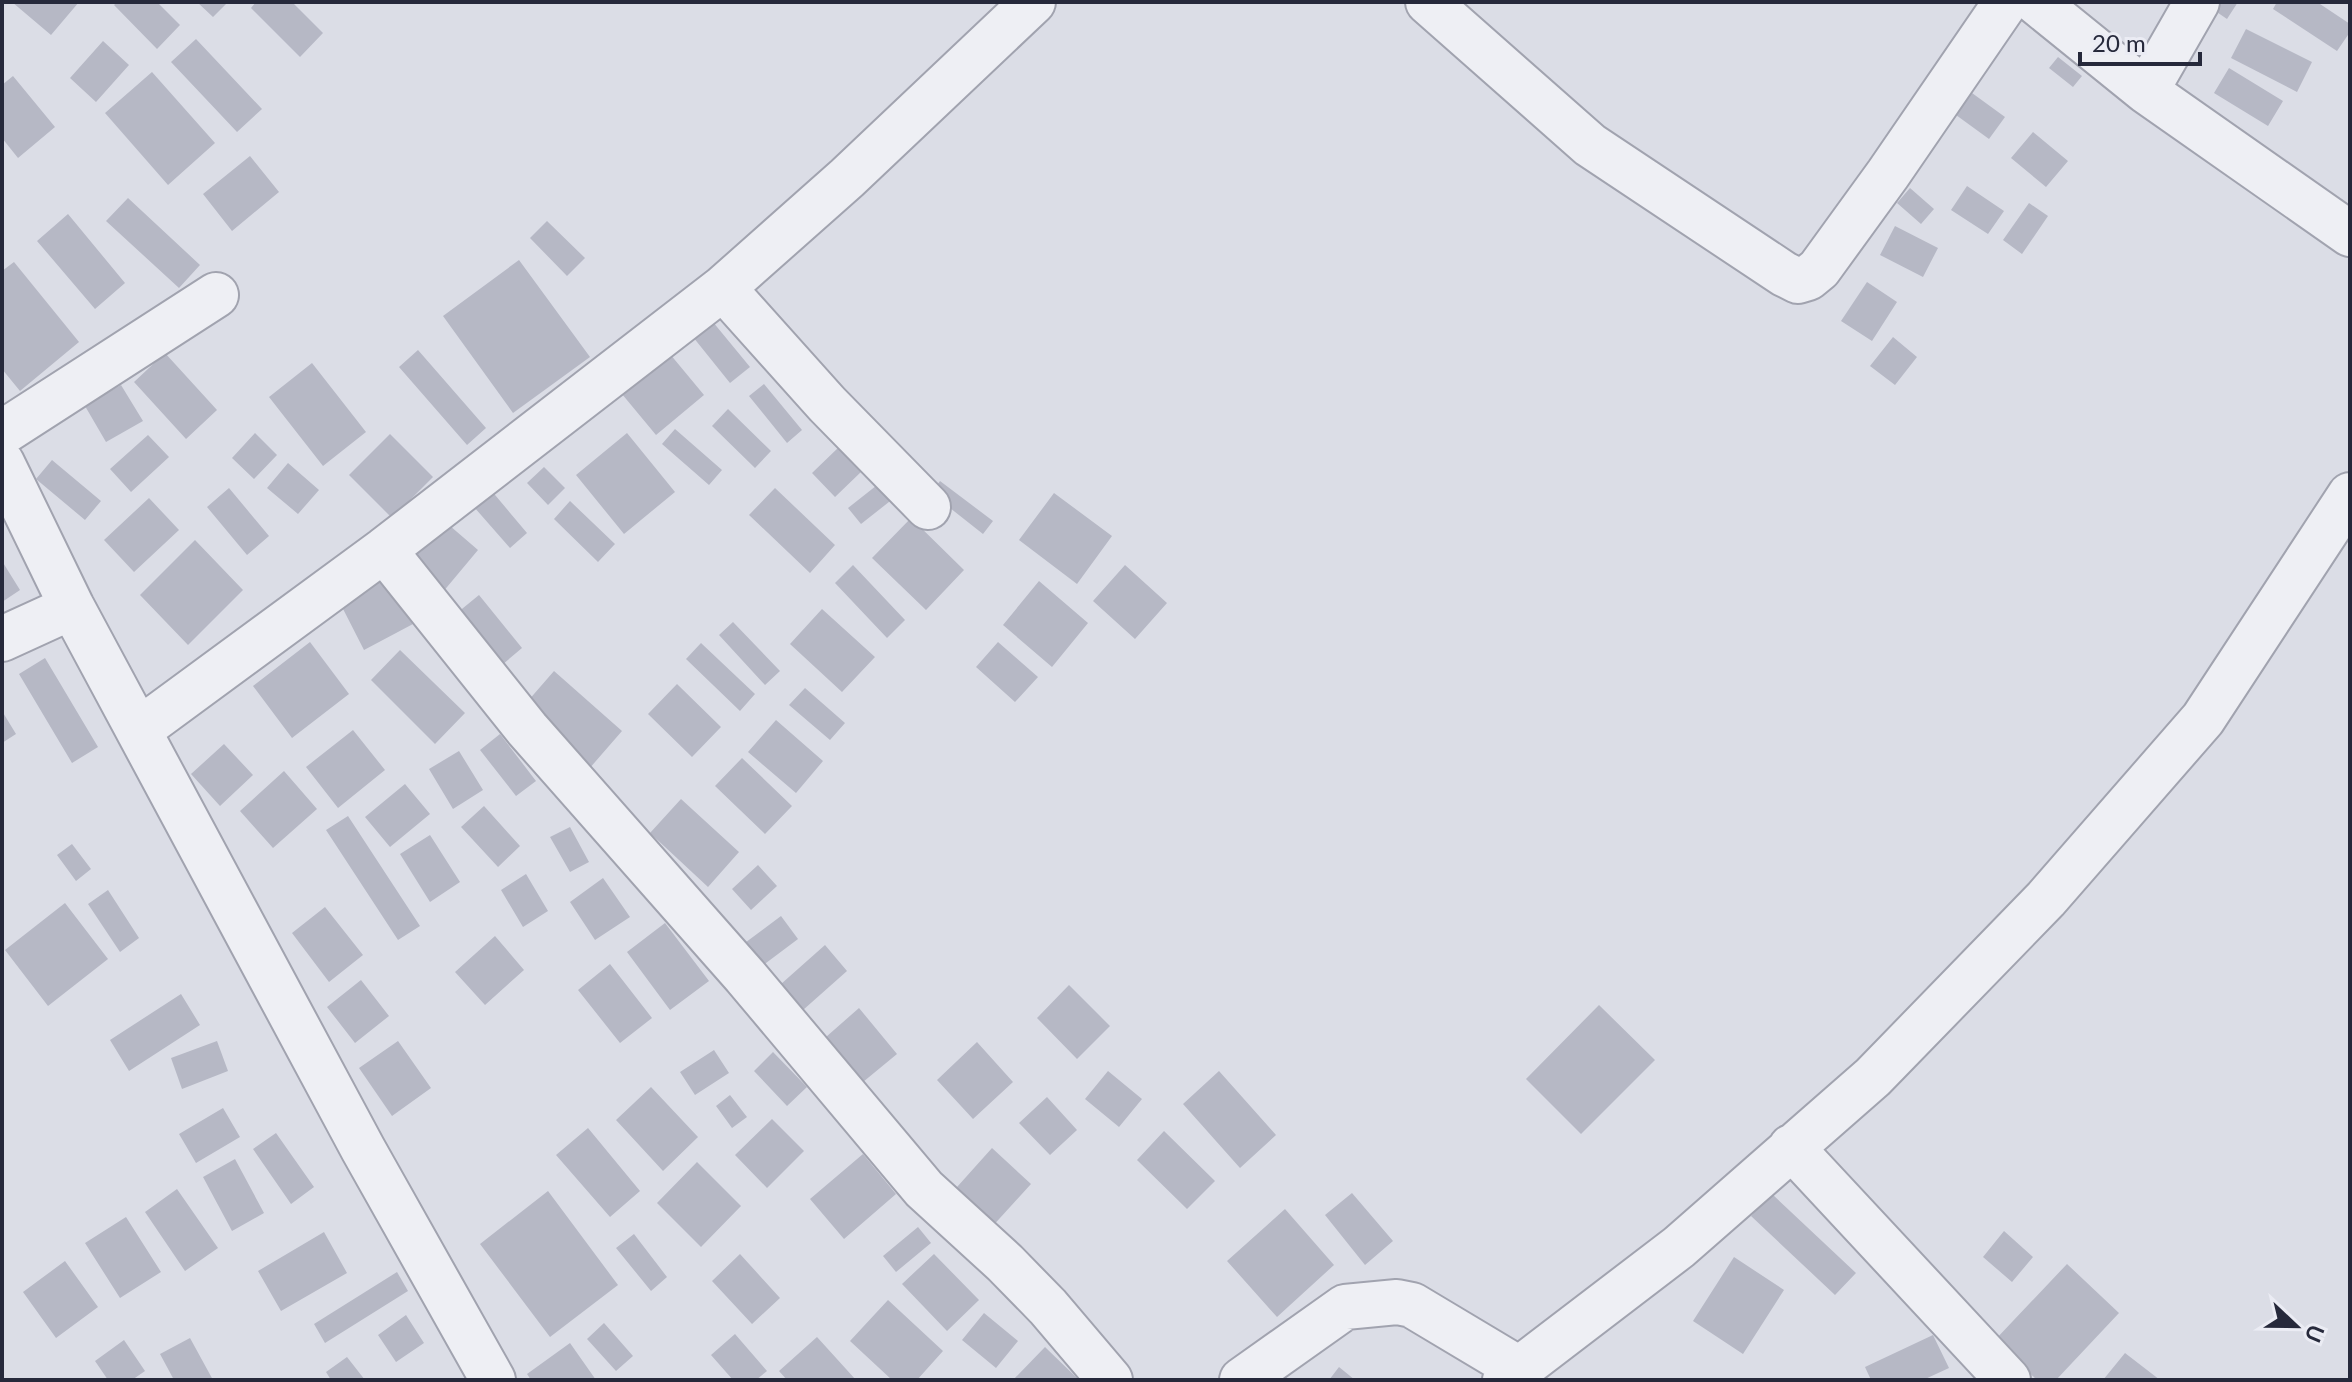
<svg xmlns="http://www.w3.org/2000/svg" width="2352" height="1382" font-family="Lato,sans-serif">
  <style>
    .building { fill: #b6b8c5 }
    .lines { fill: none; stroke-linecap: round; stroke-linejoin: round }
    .minor-casing { stroke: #a1a3af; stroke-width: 48 }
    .minor { stroke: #eeeff4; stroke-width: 44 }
  </style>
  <rect width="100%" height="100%" fill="#dbdde6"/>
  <path class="building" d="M12 2H79L51 35Z
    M117 2H157L180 25 157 49 114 5Z
    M197 2H228L213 17Z
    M256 2H292L323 33 300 57 251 8Z
    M2202 2H2238L2227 19Z
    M2277 2H2317L2350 24V32L2337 51 2273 9Z
    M2246 29 2312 62 2297 92 2231 58Z
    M196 39 262 109 237 132 171 62Z
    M103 41 129 65 96 102 70 78Z
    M2058 57 2082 76 2073 87 2049 68Z
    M2229 68 2283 101 2268 126 2214 93Z
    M152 72 215 143 168 185 105 113Z
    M13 76 55 127 18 158 2 138V85Z
    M1972 93 2005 117 1989 139 1956 115Z
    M2033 132 2068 161 2046 187 2011 158Z
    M250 156 279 192 232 231 203 194Z
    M1967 186 2004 211 1988 234 1951 210Z
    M1910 188 1934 209 1921 224 1897 203Z
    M128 198 200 265 179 288 106 221Z
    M2029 203 2048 216 2022 254 2003 240Z
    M68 214 125 283 95 309 37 241Z
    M547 221 585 258 567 276 530 238Z
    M1895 226 1938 248 1923 277 1880 255Z
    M519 260 590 357 513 413 443 316Z
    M14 262 79 342 20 391 2 369V271Z
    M1867 282 1897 302 1872 341 1841 321Z
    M708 316 750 367 730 383 689 332Z
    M1893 337 1917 357 1895 385 1870 366Z
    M660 342 704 395 656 435 612 382Z
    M418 350 486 428 467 445 399 367Z
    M165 353 217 410 186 439 134 382Z
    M312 363 366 432 323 466 269 397Z
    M764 384 802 430 787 443 749 396Z
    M121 385 143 421 106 442 85 406Z
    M728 409 771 451 755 468 712 426Z
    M675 429 722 470 709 485 662 444Z
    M255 433 277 455 254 479 232 458Z
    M627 433 675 492 624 534 576 475Z
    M390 434 433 477 392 518 349 475Z
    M148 435 169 457 131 492 110 469Z
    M839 447 862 471 835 497 812 473Z
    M52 460 101 501 85 520 36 479Z
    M288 463 319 490 298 514 267 488Z
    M544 467 565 488 548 505 527 483Z
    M940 481 993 521 983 534 931 493Z
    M881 482 894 498 861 524 848 508Z
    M485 483 527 533 510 548 467 499Z
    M229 488 269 536 247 555 207 507Z
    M775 488 835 545 810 573 749 515Z
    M1054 493 1112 536 1077 584 1019 540Z
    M149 498 179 530 134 572 104 540Z
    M570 501 615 544 598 562 554 519Z
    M435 513 478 550 437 599 394 562Z
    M911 518 964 570 926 610 872 558Z
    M195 540 243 590 188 645 140 595Z
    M2 561 20 590 2 602Z
    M853 565 905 620 887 638 835 583Z
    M1125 565 1167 603 1135 639 1093 601Z
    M389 577 413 624 364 650 340 603Z
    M1039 581 1088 623 1052 667 1003 625Z
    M479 595 522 648 490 675 446 622Z
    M822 609 875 657 842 692 790 644Z
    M733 622 780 671 765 685 719 635Z
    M310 642 349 694 292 738 253 686Z
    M998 642 1038 677 1015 702 976 667Z
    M701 643 755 694 740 711 686 659Z
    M400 650 465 713 435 744 371 680Z
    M45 658 98 747 72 763 19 674Z
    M554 671 622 731 582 777 514 717Z
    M677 684 721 727 692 757 648 714Z
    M805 688 845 723 830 740 789 705Z
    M2 711 16 734 2 743Z
    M776 720 823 761 796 793 748 752Z
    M353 730 385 770 338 808 306 767Z
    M500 734 536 781 516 796 480 750Z
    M224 744 253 775 220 806 191 774Z
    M459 751 483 790 453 809 429 769Z
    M742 758 792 806 765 834 715 786Z
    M284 771 317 809 273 848 240 811Z
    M405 784 430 814 390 847 365 817Z
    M681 799 739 852 708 887 650 833Z
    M484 806 520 846 498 867 461 827Z
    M348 816 420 926 398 940 326 830Z
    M570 827 589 862 570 872 550 837Z
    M430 835 460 882 430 902 400 854Z
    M72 844 91 869 76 881 57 855Z
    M758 865 777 886 751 910 732 889Z
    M526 874 548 911 523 927 501 890Z
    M603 878 630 917 595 940 570 902Z
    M108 890 139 938 120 952 88 904Z
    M65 903 108 959 48 1006 5 950Z
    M325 907 363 955 329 982 292 933Z
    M781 916 798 939 746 978 730 954Z
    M665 923 709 981 670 1010 627 952Z
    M495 936 524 970 485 1005 455 972Z
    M825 945 847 971 785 1026 763 1000Z
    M610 964 652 1018 620 1043 578 990Z
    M361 980 389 1016 355 1043 327 1007Z
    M1069 985 1110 1026 1077 1059 1037 1018Z
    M181 994 200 1025 129 1071 110 1040Z
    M1599 1005 1655 1060 1581 1134 1526 1079Z
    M859 1008 897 1054 863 1082 826 1037Z
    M217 1041 228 1071 182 1089 171 1058Z
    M398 1041 431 1088 392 1116 359 1068Z
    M977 1042 1013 1082 973 1119 937 1080Z
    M714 1050 729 1073 695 1095 680 1072Z
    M773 1052 807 1087 787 1106 754 1071Z
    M1108 1071 1142 1099 1119 1127 1085 1099Z
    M1219 1071 1276 1135 1240 1168 1183 1104Z
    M651 1087 698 1137 663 1171 616 1120Z
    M730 1095 747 1117 732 1128 716 1106Z
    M1047 1097 1077 1130 1050 1155 1019 1123Z
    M223 1108 240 1137 196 1163 179 1134Z
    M772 1119 804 1151 767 1188 735 1155Z
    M588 1128 640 1191 610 1217 556 1155Z
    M1164 1131 1215 1181 1187 1209 1137 1160Z
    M276 1133 314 1187 291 1204 253 1149Z
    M992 1148 1031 1184 979 1241 940 1206Z
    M863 1154 896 1194 844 1239 810 1199Z
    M235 1159 264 1213 232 1231 203 1177Z
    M697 1162 741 1206 701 1247 657 1203Z
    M177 1189 218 1248 185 1271 145 1212Z
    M548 1191 618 1285 550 1337 480 1244Z
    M1352 1193 1393 1241 1365 1265 1325 1215Z
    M1772 1194 1856 1273 1835 1295 1751 1216Z
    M1285 1209 1334 1265 1277 1317 1227 1261Z
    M126 1217 161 1272 120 1298 85 1243Z
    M918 1227 931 1243 896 1272 883 1256Z
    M2004 1231 2033 1257 2012 1282 1983 1257Z
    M324 1232 347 1273 281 1311 258 1271Z
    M634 1234 667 1277 651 1291 616 1248Z
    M740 1254 780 1298 752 1324 712 1281Z
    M934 1254 979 1300 947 1331 902 1284Z
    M1734 1257 1784 1290 1743 1354 1693 1321Z
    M65 1261 98 1307 56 1338 23 1292Z
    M2067 1264 2119 1313 2056 1380H2037L1995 1340Z
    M397 1272 408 1291 325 1343 314 1324Z
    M888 1300 943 1351 917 1380H892L850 1341Z
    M984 1313 1018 1341 996 1368 962 1340Z
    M406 1315 424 1343 396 1362 378 1335Z
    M604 1323 633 1356 616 1371 587 1339Z
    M735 1334 767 1371 756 1380H733L711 1355Z
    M1933 1335 1949 1368 1923 1380H1871L1865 1367Z
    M817 1337 856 1380H787L779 1371Z
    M190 1338 213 1380H174L160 1354Z
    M124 1340 145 1371 132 1380H108L95 1361Z
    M570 1343 596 1380H531L527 1374Z
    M1045 1347 1079 1380H1013Z
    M2125 1353 2160 1380H2103Z
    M347 1357 365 1380H331L326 1372Z
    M1339 1367 1355 1380H1329Z"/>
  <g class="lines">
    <defs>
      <path id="minor" d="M1428 2 1590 145 1784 274 1798 281 1808 278 1819 269 1888 174 2006 2
        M2036 2 2146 91 2197 2
        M2146 91 2350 234
        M723 288 827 404 928 507
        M2 433 216 295
        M2 463 72 607 363 1149 493 1380
        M384 550 527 729 745 976 924 1189 1005 1263 1048 1307 1110 1380
        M2 639 72 607
        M139 730 384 550 723 288 847 178 1033 2
        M1791 1147 2008 1380
        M1242 1380 1345 1307 1397 1302 1412 1305 1519 1369
        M1505 1380 1679 1247 1873 1077 2046 899 2203 719 2350 495"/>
    </defs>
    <use href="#minor" class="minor-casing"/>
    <use href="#minor" class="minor"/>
  </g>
  <rect width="2352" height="1382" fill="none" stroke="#26293b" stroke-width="8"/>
  <g transform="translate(2296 1326) rotate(112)" stroke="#ebecf4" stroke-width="6" paint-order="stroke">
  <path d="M0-6L14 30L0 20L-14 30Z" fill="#26293b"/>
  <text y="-12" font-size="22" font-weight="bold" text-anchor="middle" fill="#26293b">U</text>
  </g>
  <path d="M2080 52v12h120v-12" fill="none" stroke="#26293b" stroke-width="4"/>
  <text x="2092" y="52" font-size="24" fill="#26293b" stroke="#ebecf4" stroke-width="6" paint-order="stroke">20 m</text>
</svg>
